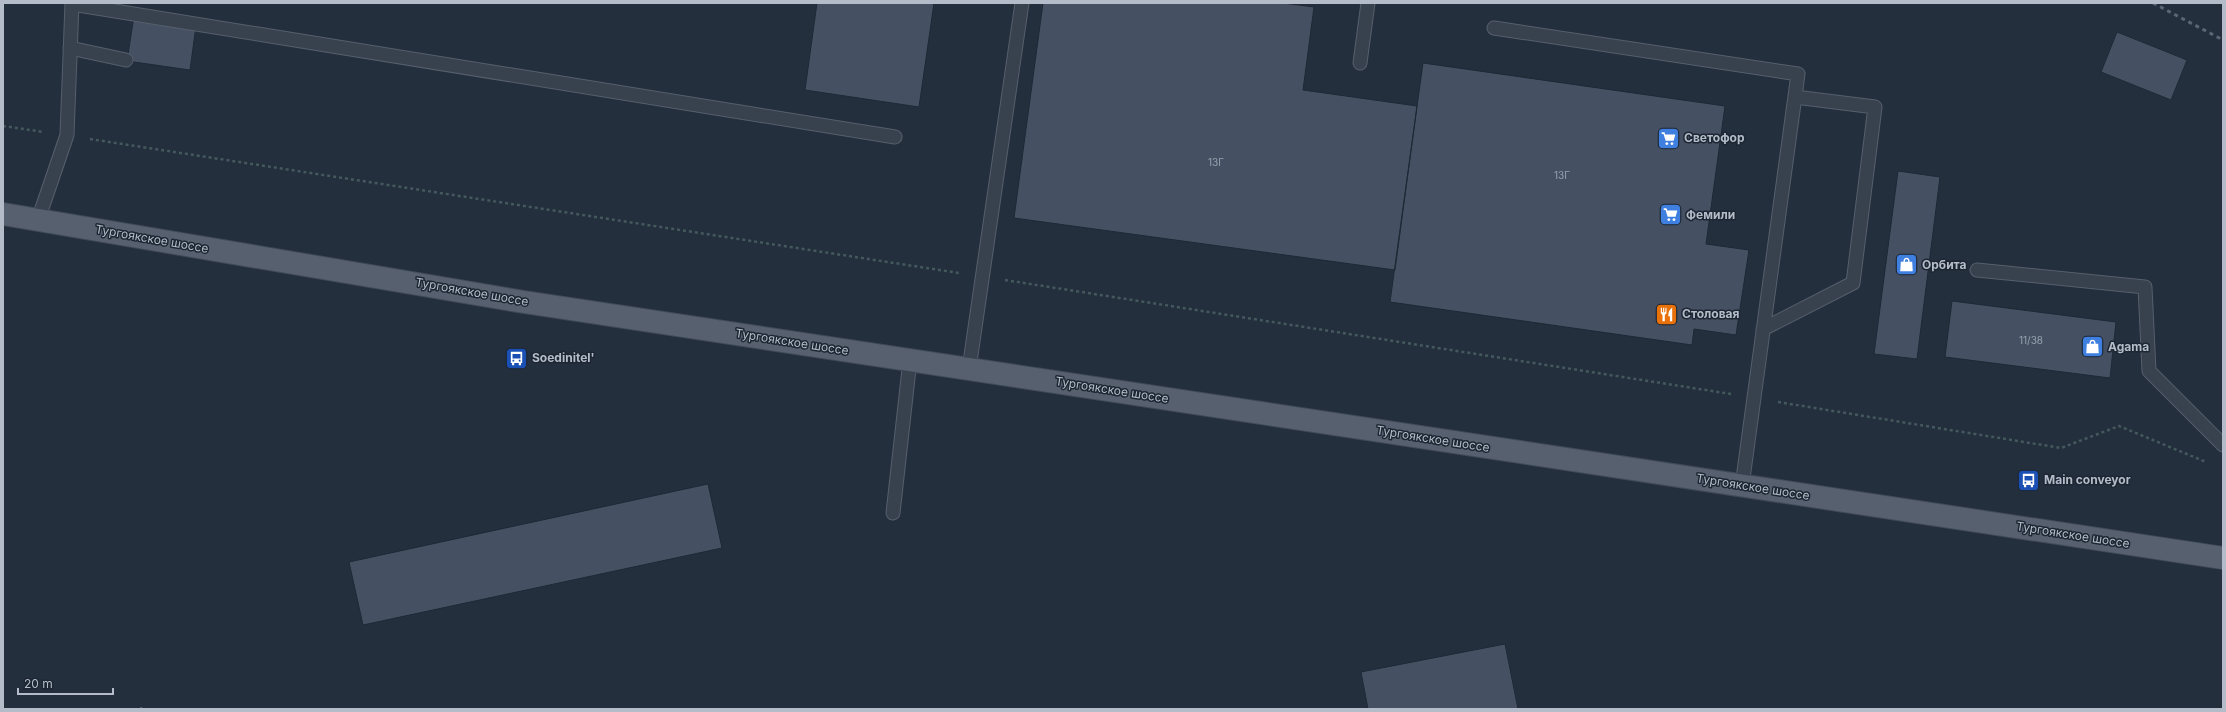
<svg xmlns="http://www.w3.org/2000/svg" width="2226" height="712" font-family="Inter,sans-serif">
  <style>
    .building { fill: #455162; stroke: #1f2835 }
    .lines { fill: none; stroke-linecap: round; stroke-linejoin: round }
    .lane-casing { stroke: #565f6c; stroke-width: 15 }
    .primary-casing { stroke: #414a57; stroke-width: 24 }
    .path { stroke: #44595c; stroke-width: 2.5; stroke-dasharray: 3 3; stroke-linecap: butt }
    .lane { stroke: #38414e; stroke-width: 13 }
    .primary { stroke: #56606e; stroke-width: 22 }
    .rail { stroke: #5a6575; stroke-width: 3; stroke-dasharray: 4 4; stroke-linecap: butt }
    .labels { text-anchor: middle; stroke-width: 3; stroke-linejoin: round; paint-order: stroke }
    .number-label { font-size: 10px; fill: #98a1af }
    .poi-label { font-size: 12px; font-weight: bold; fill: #b4bcc9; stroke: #1d2633; text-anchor: start }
    .street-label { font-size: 12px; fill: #b4bcc9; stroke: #1d2633 }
  </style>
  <rect width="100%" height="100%" fill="#242f3e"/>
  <path class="building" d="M817 3H934L919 107 805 90Z
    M1043 3H1283L1314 7 1303 90 1417 106 1395 270 1014 218Z
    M134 16 196 26 190 70 127 61Z
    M2117 32 2187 60 2171 100 2101 72Z
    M1423 63 1725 106 1706 244 1749 250 1736 335 1694 329 1692 345 1390 302Z
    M1898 171 1940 177 1917 359 1874 354Z
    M1952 301 2116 322 2110 378 1945 357Z
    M708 484 722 548 363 625 349 562Z
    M1505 644 1518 709H1368L1361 672Z"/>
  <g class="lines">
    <defs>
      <path id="lane" d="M72 4 895 137
        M1494 28 1798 74 1742 486
        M70 48 126 60
        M1360 63 1368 3
        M38 220 67 135 72 3
        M1977 270 2145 287 2149 371 2223 445
        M1763 329 1853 283 1875 107 1795 97
        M969 369 1022 3
        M893 513 910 360"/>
      <path id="primary" d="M3 214 524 302 2223 558"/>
    </defs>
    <use href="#lane" class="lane-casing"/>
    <use href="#primary" class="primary-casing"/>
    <path class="path" d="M3 126 44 132
      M90 139 959 273
      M1005 280 1731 394
      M1778 402 2061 448 2119 426 2206 462"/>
    <use href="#lane" class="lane"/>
    <use href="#primary" class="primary"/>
    <path class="rail" d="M2153 3 2223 40
      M140 708 142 709"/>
  </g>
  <defs>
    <symbol id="supermarket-square" viewBox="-11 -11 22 22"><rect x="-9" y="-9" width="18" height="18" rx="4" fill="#3f7fe0" stroke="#1d2633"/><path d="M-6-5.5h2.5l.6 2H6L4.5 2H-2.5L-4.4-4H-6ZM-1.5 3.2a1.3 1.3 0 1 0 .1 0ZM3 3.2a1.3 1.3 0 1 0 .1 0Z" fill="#fff"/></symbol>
    <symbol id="shop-square" viewBox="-11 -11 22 22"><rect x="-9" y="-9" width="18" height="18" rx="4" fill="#3f7fe0" stroke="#1d2633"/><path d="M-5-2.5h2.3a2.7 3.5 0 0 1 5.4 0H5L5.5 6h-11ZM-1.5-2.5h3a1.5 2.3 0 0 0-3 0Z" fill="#fff"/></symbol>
    <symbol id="restaurant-square" viewBox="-11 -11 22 22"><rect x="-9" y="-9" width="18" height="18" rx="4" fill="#e8710a" stroke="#1d2633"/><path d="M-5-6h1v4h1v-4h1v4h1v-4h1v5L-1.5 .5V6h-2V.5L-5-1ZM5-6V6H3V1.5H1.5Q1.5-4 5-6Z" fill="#fff"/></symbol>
    <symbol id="bus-square" viewBox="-11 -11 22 22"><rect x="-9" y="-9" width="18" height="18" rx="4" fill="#1a4fb4" stroke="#1d2633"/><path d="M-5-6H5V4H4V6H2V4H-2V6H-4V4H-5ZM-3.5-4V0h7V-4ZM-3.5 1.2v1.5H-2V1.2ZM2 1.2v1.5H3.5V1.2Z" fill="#fff"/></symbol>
  </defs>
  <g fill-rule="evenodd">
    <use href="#supermarket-square" x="1656" y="126" width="25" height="25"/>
    <use href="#supermarket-square" x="1658" y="202" width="25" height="25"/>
    <use href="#shop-square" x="1894" y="252" width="25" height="25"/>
    <use href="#restaurant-square" x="1654" y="302" width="25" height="25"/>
    <use href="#shop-square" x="2080" y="334" width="25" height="25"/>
    <use href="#bus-square" x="504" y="346" width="25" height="25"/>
    <use href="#bus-square" x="2016" y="468" width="25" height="25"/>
  </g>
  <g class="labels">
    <g class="number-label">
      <text x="1216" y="166">13Г</text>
      <text x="1562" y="179">13Г</text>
      <text x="2031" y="344">11/38</text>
    </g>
    <g class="poi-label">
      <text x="1684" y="142">Светофор</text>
      <text x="1686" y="219">Фемили</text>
      <text x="1922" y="269">Орбита</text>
      <text x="1682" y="318">Столовая</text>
      <text x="2108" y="351">Agama</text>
      <text x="532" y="362">Soedinitel'</text>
      <text x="2044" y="484">Main conveyor</text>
    </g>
    <g class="street-label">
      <text transform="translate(152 239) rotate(10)" y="4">Тургоякское шоссе</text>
      <text transform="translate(472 292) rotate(10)" y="4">Тургоякское шоссе</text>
      <text transform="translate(792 342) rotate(9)" y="4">Тургоякское шоссе</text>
      <text transform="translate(1112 390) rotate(9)" y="4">Тургоякское шоссе</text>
      <text transform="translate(1433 439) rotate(9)" y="4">Тургоякское шоссе</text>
      <text transform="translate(1753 487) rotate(9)" y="4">Тургоякское шоссе</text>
      <text transform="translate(2073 535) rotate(9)" y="4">Тургоякское шоссе</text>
    </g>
  </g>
  <rect width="2226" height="712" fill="none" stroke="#b4bcc9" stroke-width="8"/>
  <path d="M18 688v6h95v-6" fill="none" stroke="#b4bcc9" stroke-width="2"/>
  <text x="24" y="688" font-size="12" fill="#b4bcc9" stroke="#1d2633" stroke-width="3" paint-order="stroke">20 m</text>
</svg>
